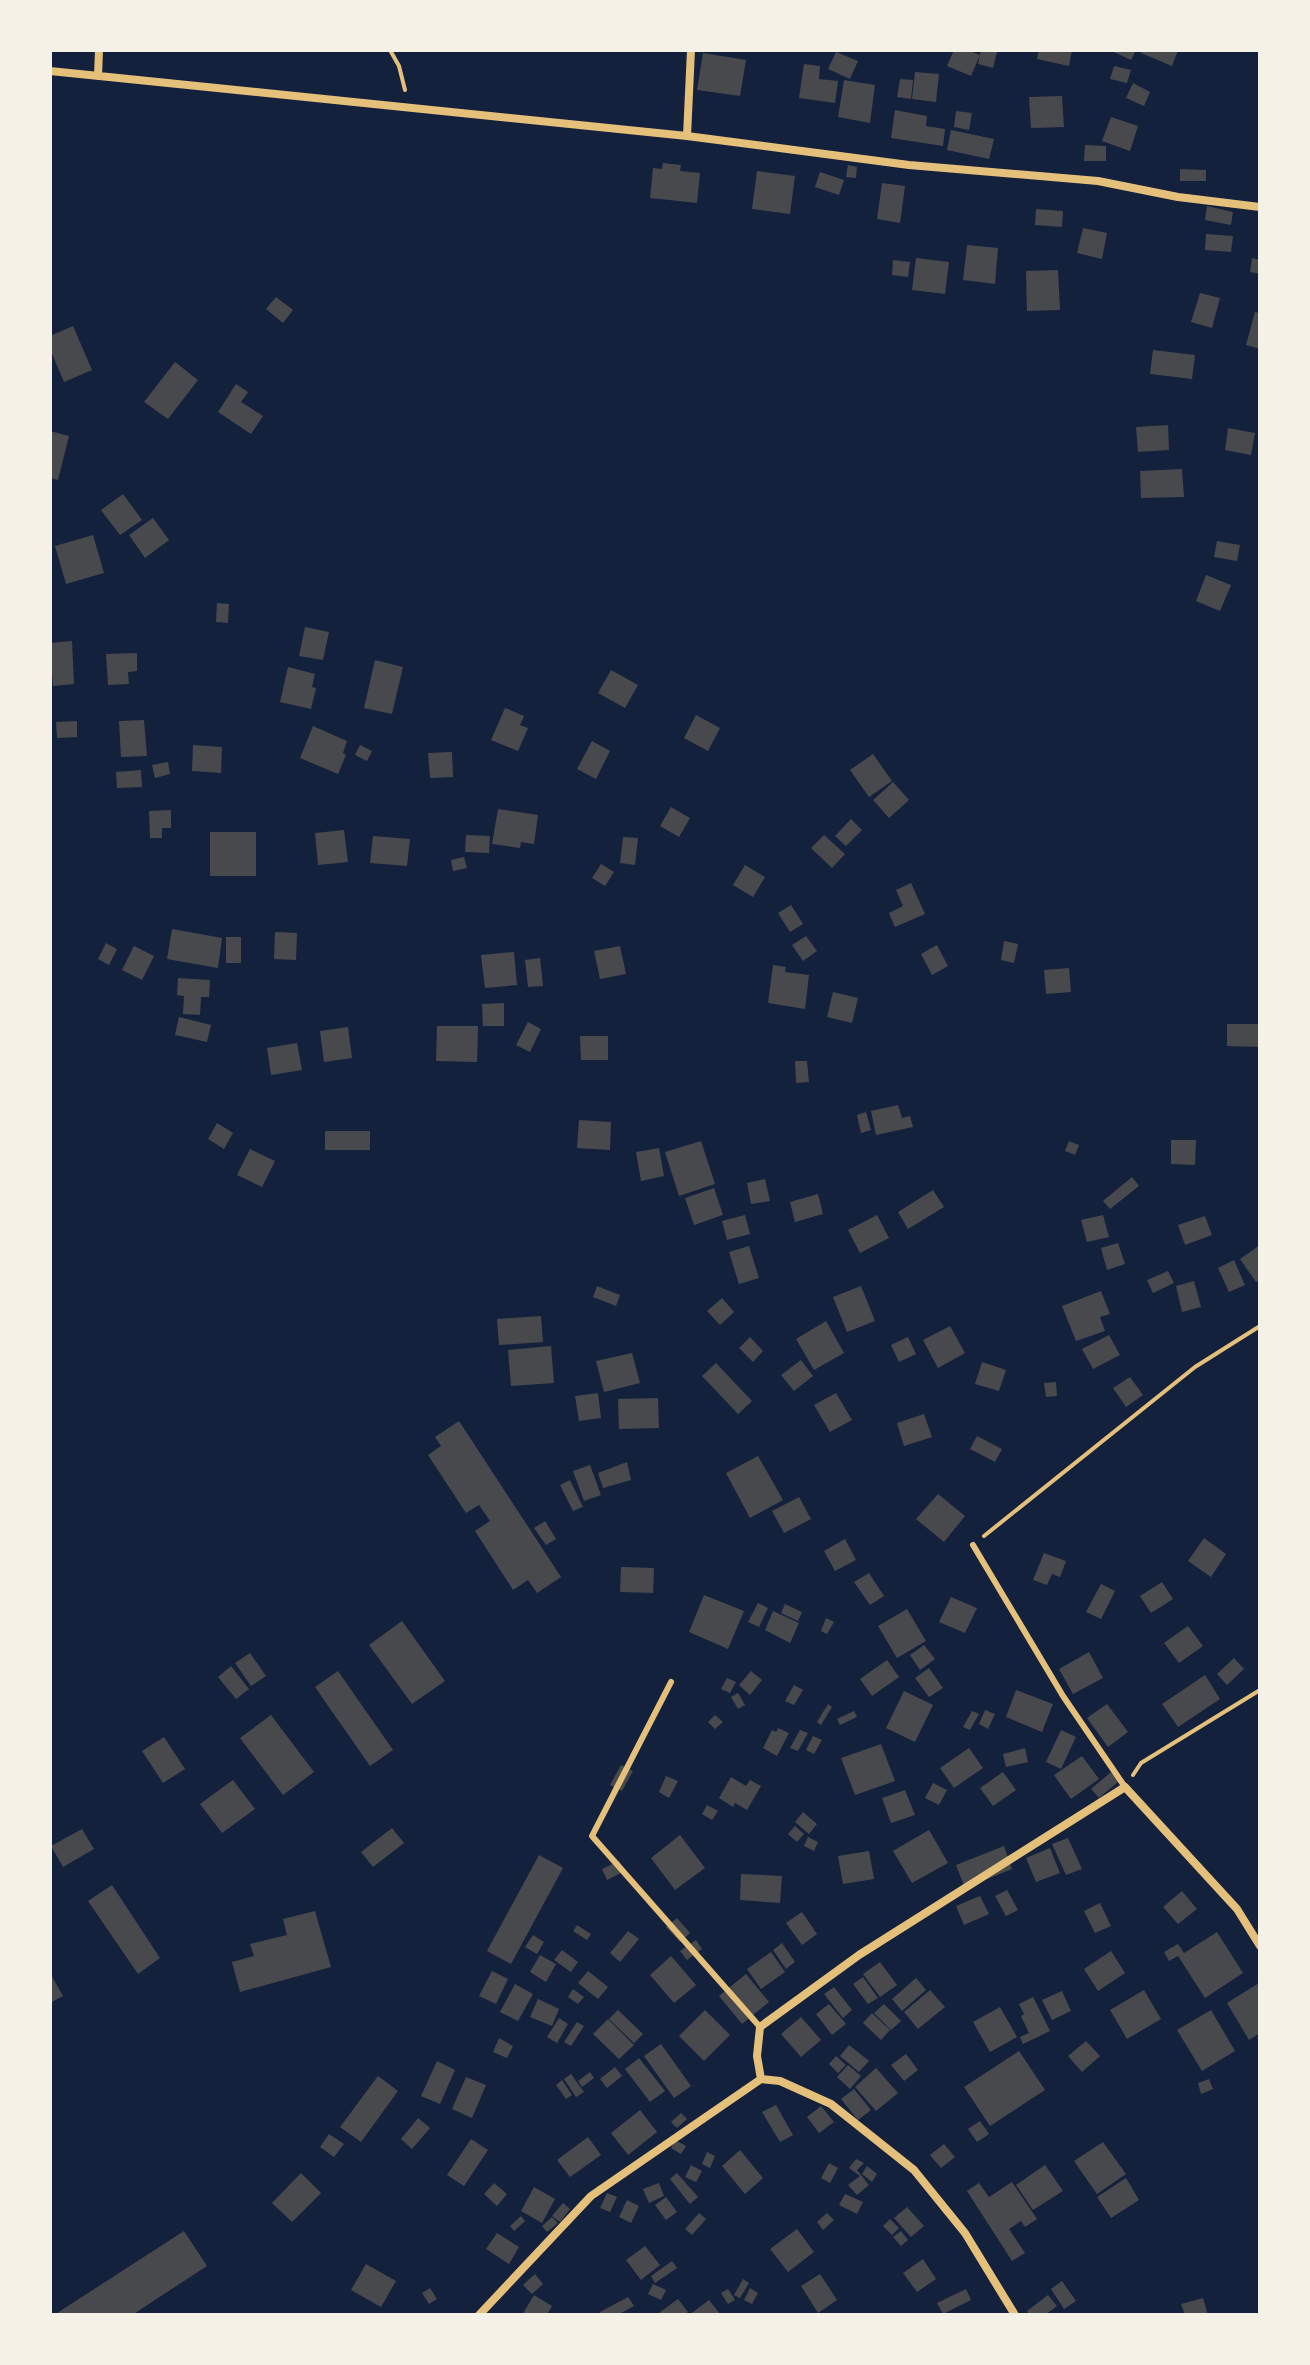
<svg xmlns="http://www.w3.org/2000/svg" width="1310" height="2365" font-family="'Source Sans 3',sans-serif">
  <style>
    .building { fill: #48494c }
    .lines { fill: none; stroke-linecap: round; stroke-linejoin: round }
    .path { stroke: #e5c07b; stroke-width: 4 }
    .service { stroke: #e5c07b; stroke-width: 6 }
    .minor { stroke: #e5c07b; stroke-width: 8 }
  </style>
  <rect width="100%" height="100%" fill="#14213d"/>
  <path class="building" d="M954 50H967L980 55 971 76 947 66Z
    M981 50 997 52 993 68 978 64Z
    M1039 50H1072L1069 66 1037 59Z
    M1115 50H1136L1131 60 1114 52Z
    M1142 50H1178L1172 66 1141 53Z
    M836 52 858 61 850 79 828 69Z
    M703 53 746 60 740 96 697 90Z
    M804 64 820 66 819 79 838 81 835 103 799 98Z
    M1114 66 1131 70 1127 83 1110 79Z
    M915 72 939 74 936 102 912 99Z
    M900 79 913 80 911 99 897 97Z
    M844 80 875 85 870 123 838 117Z
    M1133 83 1150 92 1144 106 1126 98Z
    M1062 96 1064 127 1031 128 1029 97Z
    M895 110 927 116 926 126 945 129 943 146 891 138Z
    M956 111 972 113 969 130 954 127Z
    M1111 117 1138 126 1130 151 1102 141Z
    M951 130 994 139 989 159 947 150Z
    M1085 145 1106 146V161H1084Z
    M663 163 681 165 680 171 700 173 697 203 650 198 653 168 662 169Z
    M848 165 857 167 856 178 846 177Z
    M1180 169 1206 170V181H1180Z
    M757 171 795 176 790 214 752 209Z
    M820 172 844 180 839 195 815 187Z
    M882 183 905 186 900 223 877 219Z
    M1207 206 1233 212 1231 225 1205 220Z
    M1036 209 1063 211 1062 227 1035 225Z
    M1083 228 1107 233 1102 259 1077 253Z
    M1206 234 1233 236 1231 252 1205 250Z
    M967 245 998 248 995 284 963 280Z
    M916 258 949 262 945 294 912 290Z
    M1252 258 1260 260V274L1250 272Z
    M893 260 910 262 908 277 892 275Z
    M1058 270 1060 310 1027 311 1026 271Z
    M1200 293 1220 298 1212 328 1191 322Z
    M276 297 293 310 283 323 266 309Z
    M1255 312 1260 313V349L1246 345Z
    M73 326 92 370 64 382 50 349V336Z
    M1153 350 1195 355 1192 379 1150 374Z
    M175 362 198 380 168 419 144 402Z
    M236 384 248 392 241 402 263 416 251 434 218 412Z
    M1168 425 1169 450 1138 452 1136 427Z
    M1228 428 1255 433 1251 455 1225 450Z
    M50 431 69 436 58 480 50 478Z
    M1182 469 1184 497 1141 498 1140 471Z
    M123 494 142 520 120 535 101 510Z
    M153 518 169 540 145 558 129 535Z
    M93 535 104 573 66 584 55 546Z
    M1217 541 1240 545 1237 561 1214 557Z
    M1206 575 1231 585 1220 611 1196 601Z
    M217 603 229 604 228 623 216 622Z
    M305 627 329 632 323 660 299 656Z
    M72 641 74 684 53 686 50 643Z
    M137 653V671L128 672 129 684 108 685 106 654Z
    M375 660 403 667 392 714 364 708Z
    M288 667 315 674 312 687 316 688 311 709 280 702Z
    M611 670 638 685 625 708 598 693Z
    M505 708 524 716 520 725 528 728 518 751 491 740Z
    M696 715 720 728 708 751 684 738Z
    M144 720 147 756 121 757 119 721Z
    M77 721V737L57 738 56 722Z
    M313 726 347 741 343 753 346 755 338 774 300 758Z
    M592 741 610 751 596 779 577 769Z
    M193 745 222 747 221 773 192 771Z
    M360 745 372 751 367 761 355 755Z
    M452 752 453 777 430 778 428 753Z
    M873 754 892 781 869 797 850 770Z
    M168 762 170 774 155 778 152 765Z
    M141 770 142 787 117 788 116 772Z
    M893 782 909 800 889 818 873 800Z
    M671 807 690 818 679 837 660 826Z
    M498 809 538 815 534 844 521 842 520 848 492 844Z
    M171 810V828H162V838H150L149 811Z
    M851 819 862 830 846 846 835 836Z
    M344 830 348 862 318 865 315 833Z
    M210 832H256V876H210Z
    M466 835 490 836 489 853 465 852Z
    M824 835 845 854 832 868 811 848Z
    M373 836 410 839 407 866 370 863Z
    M623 837 638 838 635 865 620 863Z
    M464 857 467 868 453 871 451 860Z
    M601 864 614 872 605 886 592 878Z
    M745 865 765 877 753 897 733 885Z
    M911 883 925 914 895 927 889 913 903 906 896 890Z
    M791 905 803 924 790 932 778 913Z
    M172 929 222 938 218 968 167 959Z
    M275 932 297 933 296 960 274 959Z
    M806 936 817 951 803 961 792 945Z
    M226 937H241V963H226Z
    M1004 941 1018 944 1014 963 1001 960Z
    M106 943 117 949 109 965 98 959Z
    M937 945 948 966 932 975 921 954Z
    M134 946 154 956 142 980 122 970Z
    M620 946 626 974 600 979 594 951Z
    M514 952 517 985 485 988 481 955Z
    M540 958 543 986 528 987 525 960Z
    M773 965 786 967 785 972 809 975 805 1009 768 1003Z
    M1069 968 1071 992 1046 994 1044 970Z
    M178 978 210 980 209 997H201L200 1015 183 1014 184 996 177 995Z
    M833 992 858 998 852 1023 827 1017Z
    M504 1003V1026H483L482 1004Z
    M179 1017 211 1025 207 1042 175 1035Z
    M528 1022 541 1029 530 1052 516 1045Z
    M1227 1024H1260V1047L1227 1046Z
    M437 1026H478L477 1062 436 1061Z
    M348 1027 352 1058 324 1062 320 1031Z
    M580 1036H608V1060H581Z
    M297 1043 302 1070 271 1075 267 1048Z
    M795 1061H807L809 1082 796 1083Z
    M898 1105 902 1118 910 1116 913 1127 876 1135 871 1111Z
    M866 1112 871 1130 861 1133 857 1115Z
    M579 1120 611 1122 610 1150 577 1148Z
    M217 1123 233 1133 224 1149 208 1139Z
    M325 1131H370V1150H325Z
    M1171 1140H1196L1195 1165 1171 1164Z
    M701 1141 715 1184 679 1196 665 1152Z
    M1069 1141 1079 1145 1075 1155 1065 1151Z
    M659 1148 664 1176 641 1181 636 1152Z
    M250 1149 275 1161 262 1187 237 1175Z
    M1132 1177 1139 1186 1110 1209 1103 1201Z
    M765 1179 770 1201 751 1204 747 1183Z
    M714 1188 723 1215 694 1225 685 1198Z
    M933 1190 944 1207 908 1229 898 1212Z
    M818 1194 823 1214 795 1222 790 1202Z
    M745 1215 750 1234 727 1240 722 1221Z
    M877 1215 889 1238 860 1253 848 1230Z
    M1103 1215 1109 1237 1087 1242 1081 1220Z
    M1205 1216 1212 1235 1185 1245 1178 1225Z
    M1118 1243 1125 1264 1107 1270 1101 1248Z
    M1260 1245V1280L1256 1282 1240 1259Z
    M749 1246 759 1278 739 1284 729 1252Z
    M1234 1260 1245 1285 1229 1292 1218 1268Z
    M1168 1271 1174 1283 1153 1293 1147 1280Z
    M1194 1281 1201 1307 1182 1312 1176 1286Z
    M597 1286 620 1295 616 1306 593 1297Z
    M861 1286 875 1321 847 1332 833 1297Z
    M1101 1291 1110 1314 1100 1317 1105 1331 1076 1341 1062 1306Z
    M722 1298 734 1312 720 1325 707 1311Z
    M541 1316 543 1342 499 1345 497 1319Z
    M826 1321 844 1353 814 1370 796 1339Z
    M950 1326 965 1353 938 1368 923 1340Z
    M1109 1335 1120 1355 1093 1369 1082 1349Z
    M750 1337 763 1351 753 1362 739 1348Z
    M908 1337 916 1354 899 1362 891 1345Z
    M551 1346 554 1383 511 1386 508 1350Z
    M632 1353 640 1383 604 1392 596 1361Z
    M801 1360 813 1376 794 1391 781 1375Z
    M982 1362 1006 1370 999 1391 975 1384Z
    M716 1363 752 1401 738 1414 702 1376Z
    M1130 1377 1143 1395 1126 1407 1113 1388Z
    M1056 1382 1057 1396 1046 1397 1044 1383Z
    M598 1393 601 1418 579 1421 575 1396Z
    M836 1393 852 1420 830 1432 814 1405Z
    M658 1398 659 1428 619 1429 618 1399Z
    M924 1414 932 1437 904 1446 897 1423Z
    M459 1421 561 1577 537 1593 528 1580 513 1590 475 1531 490 1521 479 1505 466 1513 428 1455 441 1446 435 1437Z
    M977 1436 1002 1449 995 1462 970 1449Z
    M758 1456 783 1500 750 1518 726 1473Z
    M627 1462 631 1480 603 1488 598 1473Z
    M590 1465 601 1495 584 1501 573 1471Z
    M570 1480 583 1507 573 1511 560 1485Z
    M938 1494 965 1516 944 1542 916 1519Z
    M799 1497 811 1519 784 1533 772 1511Z
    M545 1521 556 1539 546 1545 534 1528Z
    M1204 1538 1226 1554 1211 1577 1188 1561Z
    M845 1539 856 1560 835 1571 824 1551Z
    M1044 1553 1066 1561 1060 1577 1052 1574 1047 1585 1033 1580Z
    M621 1567 654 1568 653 1593 620 1592Z
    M869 1573 884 1596 870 1605 854 1582Z
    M1162 1582 1173 1599 1151 1613 1140 1596Z
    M1101 1584 1115 1591 1101 1619 1086 1612Z
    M704 1595 744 1611 728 1649 689 1632Z
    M951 1597 977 1608 965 1633 939 1622Z
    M758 1603 768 1608 759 1627 748 1622Z
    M785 1604 802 1612 798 1621 781 1613Z
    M907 1609 926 1641 897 1658 878 1626Z
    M773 1611 799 1623 790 1643 765 1630Z
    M826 1618 834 1622 827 1634 821 1631Z
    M402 1621 445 1681 412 1704 369 1645Z
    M1188 1626 1203 1646 1179 1663 1164 1643Z
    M924 1645 935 1659 920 1670 910 1655Z
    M1089 1652 1103 1678 1073 1694 1059 1669Z
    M250 1653 266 1676 251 1686 235 1663Z
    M1234 1658 1244 1669 1227 1685 1217 1674Z
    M887 1660 899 1677 872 1696 860 1679Z
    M231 1666 249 1689 236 1699 218 1677Z
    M929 1668 943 1688 929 1697 915 1678Z
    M338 1671 393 1750 370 1766 315 1687Z
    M751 1671 762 1680 750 1695 739 1685Z
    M1205 1675 1220 1699 1178 1727 1162 1704Z
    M727 1678 736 1682 730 1693 721 1689Z
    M794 1685 803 1690 794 1705 785 1701Z
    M1016 1690 1053 1704 1042 1732 1006 1717Z
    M904 1691 933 1705 915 1742 886 1728Z
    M738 1693 745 1705 738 1709 731 1697Z
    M828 1704 832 1707 821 1725 817 1722Z
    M1107 1704 1128 1732 1108 1747 1087 1718Z
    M985 1710 995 1714 988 1729 979 1724Z
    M854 1711 857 1717 840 1725 837 1719Z
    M972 1711 979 1714 970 1730 963 1727Z
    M271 1715 314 1772 283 1795 240 1738Z
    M715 1715 723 1722 715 1729 708 1722Z
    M778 1728 789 1733 777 1756 763 1748 772 1730 776 1732Z
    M800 1730 808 1733 798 1751 790 1748Z
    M1061 1730 1076 1737 1061 1769 1046 1762Z
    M813 1736 822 1740 814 1754 806 1750Z
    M164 1737 185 1769 163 1783 142 1751Z
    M881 1744 895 1781 855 1795 841 1758Z
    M969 1748 983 1768 954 1788 940 1768Z
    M1025 1748 1028 1762 1006 1767 1003 1754Z
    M1082 1756 1099 1779 1071 1799 1054 1775Z
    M621 1765 633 1771 622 1791 610 1785Z
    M1003 1772 1016 1790 993 1806 980 1788Z
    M1111 1772 1119 1781 1099 1798 1091 1789Z
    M666 1776 678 1781 669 1798 659 1792Z
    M731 1777 746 1786 750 1780 761 1786 747 1810 735 1803 733 1807 719 1798Z
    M233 1780 255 1809 222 1833 200 1804Z
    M933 1783 947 1790 939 1805 925 1798Z
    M905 1790 915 1815 891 1823 882 1798Z
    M707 1805 718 1811 712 1820 702 1814Z
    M803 1812 817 1824 809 1834 795 1822Z
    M795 1826 804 1834 797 1842 788 1834Z
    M392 1828 404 1843 373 1867 361 1852Z
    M82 1829 94 1849 63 1867 51 1846Z
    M929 1830 948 1863 912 1883 893 1851Z
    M680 1835 705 1868 675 1890 651 1858Z
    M808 1837 818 1842 814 1851 804 1846Z
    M1068 1838 1082 1869 1066 1875 1052 1844Z
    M1004 1846 1012 1869 965 1888 956 1865Z
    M1050 1848 1060 1873 1036 1882 1026 1858Z
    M869 1851 874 1879 843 1884 838 1856Z
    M539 1855 563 1868 511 1964 487 1951Z
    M619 1861 625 1871 607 1880 602 1869Z
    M741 1874 782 1876 780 1903 740 1900Z
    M112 1885 160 1958 138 1974 88 1901Z
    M1007 1890 1018 1910 1006 1916 995 1896Z
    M1182 1891 1197 1909 1178 1924 1163 1907Z
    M980 1896 989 1914 964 1925 956 1906Z
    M1100 1903 1111 1926 1095 1933 1084 1911Z
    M315 1911 331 1967 240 1992 232 1962 254 1956 250 1944 287 1935 283 1919Z
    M802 1912 817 1934 802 1945 786 1923Z
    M677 1918 690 1933 680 1942 666 1927Z
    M577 1925 591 1934 587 1940 573 1931Z
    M628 1931 639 1939 620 1962 610 1953Z
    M1217 1932 1243 1973 1205 1998 1178 1956 1169 1961 1164 1952 1178 1944 1184 1953Z
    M533 1935 544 1942 537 1954 525 1947Z
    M696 1940 702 1949 687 1960 680 1951Z
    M782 1943 795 1962 786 1969 773 1950Z
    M562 1950 578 1962 571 1972 554 1960Z
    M1111 1951 1125 1973 1098 1991 1084 1969Z
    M771 1952 785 1972 761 1989 747 1969Z
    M540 1955 556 1964 546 1982 530 1972Z
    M671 1956 696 1985 674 2003 650 1975Z
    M880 1962 897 1985 880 1997 863 1974Z
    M492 1971 508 1979 496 2004 479 1996Z
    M588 1971 608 1987 598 1999 578 1983Z
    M50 1973 63 1996 50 2003Z
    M746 1974 769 2002 742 2024 719 1996Z
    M863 1977 878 1998 868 2004 853 1984Z
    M916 1978 926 1990 902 2011 892 1999Z
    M1259 1983 1260 2033 1249 2040 1227 2003Z
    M515 1984 533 1994 518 2021 500 2012Z
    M834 1987 852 2010 843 2018 824 1994Z
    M573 1989 584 1997 578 2004 568 1997Z
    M930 1990 945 2007 918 2029 904 2012Z
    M1144 1990 1161 2019 1127 2039 1110 2010Z
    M1062 1991 1071 2011 1052 2020 1042 2000Z
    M1033 1997 1050 2031 1023 2044 1020 2037 1029 2033 1021 2016 1024 2014 1019 2004Z
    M538 1999 559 2009 552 2026 530 2017Z
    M829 2004 846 2024 832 2035 816 2014Z
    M884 2004 901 2021 891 2030 874 2013Z
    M1000 2007 1017 2037 990 2052 973 2022Z
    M618 2010 643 2034 634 2043 609 2019Z
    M705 2010 730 2035 704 2061 679 2036Z
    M1211 2010 1235 2051 1202 2071 1177 2030Z
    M872 2013 890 2030 881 2040 863 2023Z
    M801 2017 821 2040 801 2057 781 2034Z
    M559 2018 568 2024 557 2043 547 2037Z
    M608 2019 634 2045 619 2059 593 2034Z
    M577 2022 584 2026 571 2046 564 2042Z
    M499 2038 513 2046 507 2058 493 2052Z
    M1086 2041 1100 2056 1082 2072 1068 2056Z
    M661 2044 691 2086 674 2098 644 2056Z
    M849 2045 869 2061 859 2072 840 2056Z
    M1019 2051 1045 2090 990 2126 964 2087Z
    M906 2054 918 2070 904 2081 891 2065Z
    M836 2056 846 2065 838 2073 829 2064Z
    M639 2058 665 2091 650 2102 625 2069Z
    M437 2061 455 2070 440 2104 421 2096Z
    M848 2065 861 2076 850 2089 837 2077Z
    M615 2067 622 2076 607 2088 600 2079Z
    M876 2068 898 2093 876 2111 855 2087Z
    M590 2072 594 2078 582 2087 578 2081Z
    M571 2074 584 2092 576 2097 564 2079Z
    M378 2076 398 2091 361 2142 340 2127Z
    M466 2077 486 2085 472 2118 452 2109Z
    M1209 2079 1213 2089 1201 2094 1198 2083Z
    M562 2080 572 2095 566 2099 556 2085Z
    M854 2089 871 2110 858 2120 841 2099Z
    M776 2105 793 2135 780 2142 762 2112Z
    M821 2106 834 2122 819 2133 807 2117Z
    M640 2110 657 2132 628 2155 611 2133Z
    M681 2113 687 2119 677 2128 671 2122Z
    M418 2118 430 2128 412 2149 401 2139Z
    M980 2121 989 2134 977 2142 968 2129Z
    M329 2134 344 2144 334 2157 320 2147Z
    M588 2137 601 2155 570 2177 557 2160Z
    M471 2139 488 2150 464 2186 447 2175Z
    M675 2140 686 2146 681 2154 671 2148Z
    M1103 2142 1126 2174 1097 2194 1074 2161Z
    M944 2144 955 2157 941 2168 930 2155Z
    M740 2150 763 2178 745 2194 722 2166Z
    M707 2152 715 2156 710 2168 702 2164Z
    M856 2159 864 2163 857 2170 869 2185 857 2195 848 2185 860 2176 849 2168Z
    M829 2163 838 2168 830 2183 821 2178Z
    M691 2165 702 2171 696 2182 685 2177Z
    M1045 2165 1063 2191 1033 2210 1016 2185Z
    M867 2166 877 2174 872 2182 862 2174Z
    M301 2173 321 2193 292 2222 272 2203Z
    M677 2173 698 2197 690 2204 670 2179Z
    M1126 2178 1139 2200 1111 2218 1097 2197Z
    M1012 2182 1037 2219 1025 2227 1021 2221 1009 2229 1025 2253 1012 2261 967 2191 979 2183 989 2197Z
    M494 2183 507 2194 497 2206 484 2194Z
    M659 2183 664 2196 649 2203 643 2189Z
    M534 2187 555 2199 542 2223 521 2211Z
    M607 2193 617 2197 610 2212 600 2208Z
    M845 2194 863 2202 857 2214 839 2205Z
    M666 2197 677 2212 666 2220 655 2205Z
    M627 2200 639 2206 631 2223 619 2217Z
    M563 2203 570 2209 560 2222 552 2216Z
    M907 2207 924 2226 911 2237 894 2218Z
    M699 2213 706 2219 692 2235 685 2229Z
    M827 2213 834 2220 823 2230 817 2222Z
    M521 2216 525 2221 514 2231 510 2226Z
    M552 2217 558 2223 547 2232 542 2226Z
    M890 2219 899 2228 892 2235 883 2226Z
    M797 2229 814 2252 788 2272 770 2249Z
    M184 2231 207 2266 132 2315H54Z
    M901 2231 908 2240 901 2246 893 2237Z
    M497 2233 519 2247 509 2264 486 2249Z
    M645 2246 660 2265 641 2280 626 2260Z
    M923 2259 936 2279 917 2292 903 2273Z
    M672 2261 677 2268 655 2283 651 2276Z
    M366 2264 396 2281 381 2307 351 2290Z
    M535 2274 543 2284 532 2294 523 2285Z
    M820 2274 837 2300 818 2313 801 2286Z
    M743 2279 749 2283 740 2298 734 2295Z
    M1062 2281 1076 2301 1064 2309 1051 2289Z
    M653 2284 666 2290 661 2300 648 2294Z
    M430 2288 437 2299 429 2304 422 2293Z
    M750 2288 758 2293 752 2304 744 2300Z
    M728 2289 735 2300 728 2304 721 2293Z
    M966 2289 971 2300 943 2314 937 2303Z
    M534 2295 552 2306 547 2315H522Z
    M1048 2295 1057 2306 1045 2315H1029L1027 2311Z
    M628 2297 634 2306 618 2315H602L600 2312Z
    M1203 2298 1208 2315H1185L1181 2304Z
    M678 2299 688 2312 684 2315H656Z
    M709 2300 721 2315H689Z"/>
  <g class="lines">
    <path class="path" d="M390 50 399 66 405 90
      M984 1536 1195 1367 1260 1326
      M1133 1775 1141 1763 1260 1690"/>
    <path class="service" d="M973 1545 1063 1696 1125 1787
      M671 1682 592 1836 760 2027"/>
    <path class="minor" d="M50 71 687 136 909 165 1098 181 1178 197 1260 207
      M98 76 99 50
      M687 136 691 50
      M761 2079 757 2056 760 2027 859 1955 1125 1787 1237 1909 1260 1946
      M479 2315 591 2196 761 2079 780 2081 831 2104 914 2170 965 2233 1015 2315"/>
  </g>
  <rect width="1310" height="2365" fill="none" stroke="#f6f1e7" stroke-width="104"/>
</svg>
